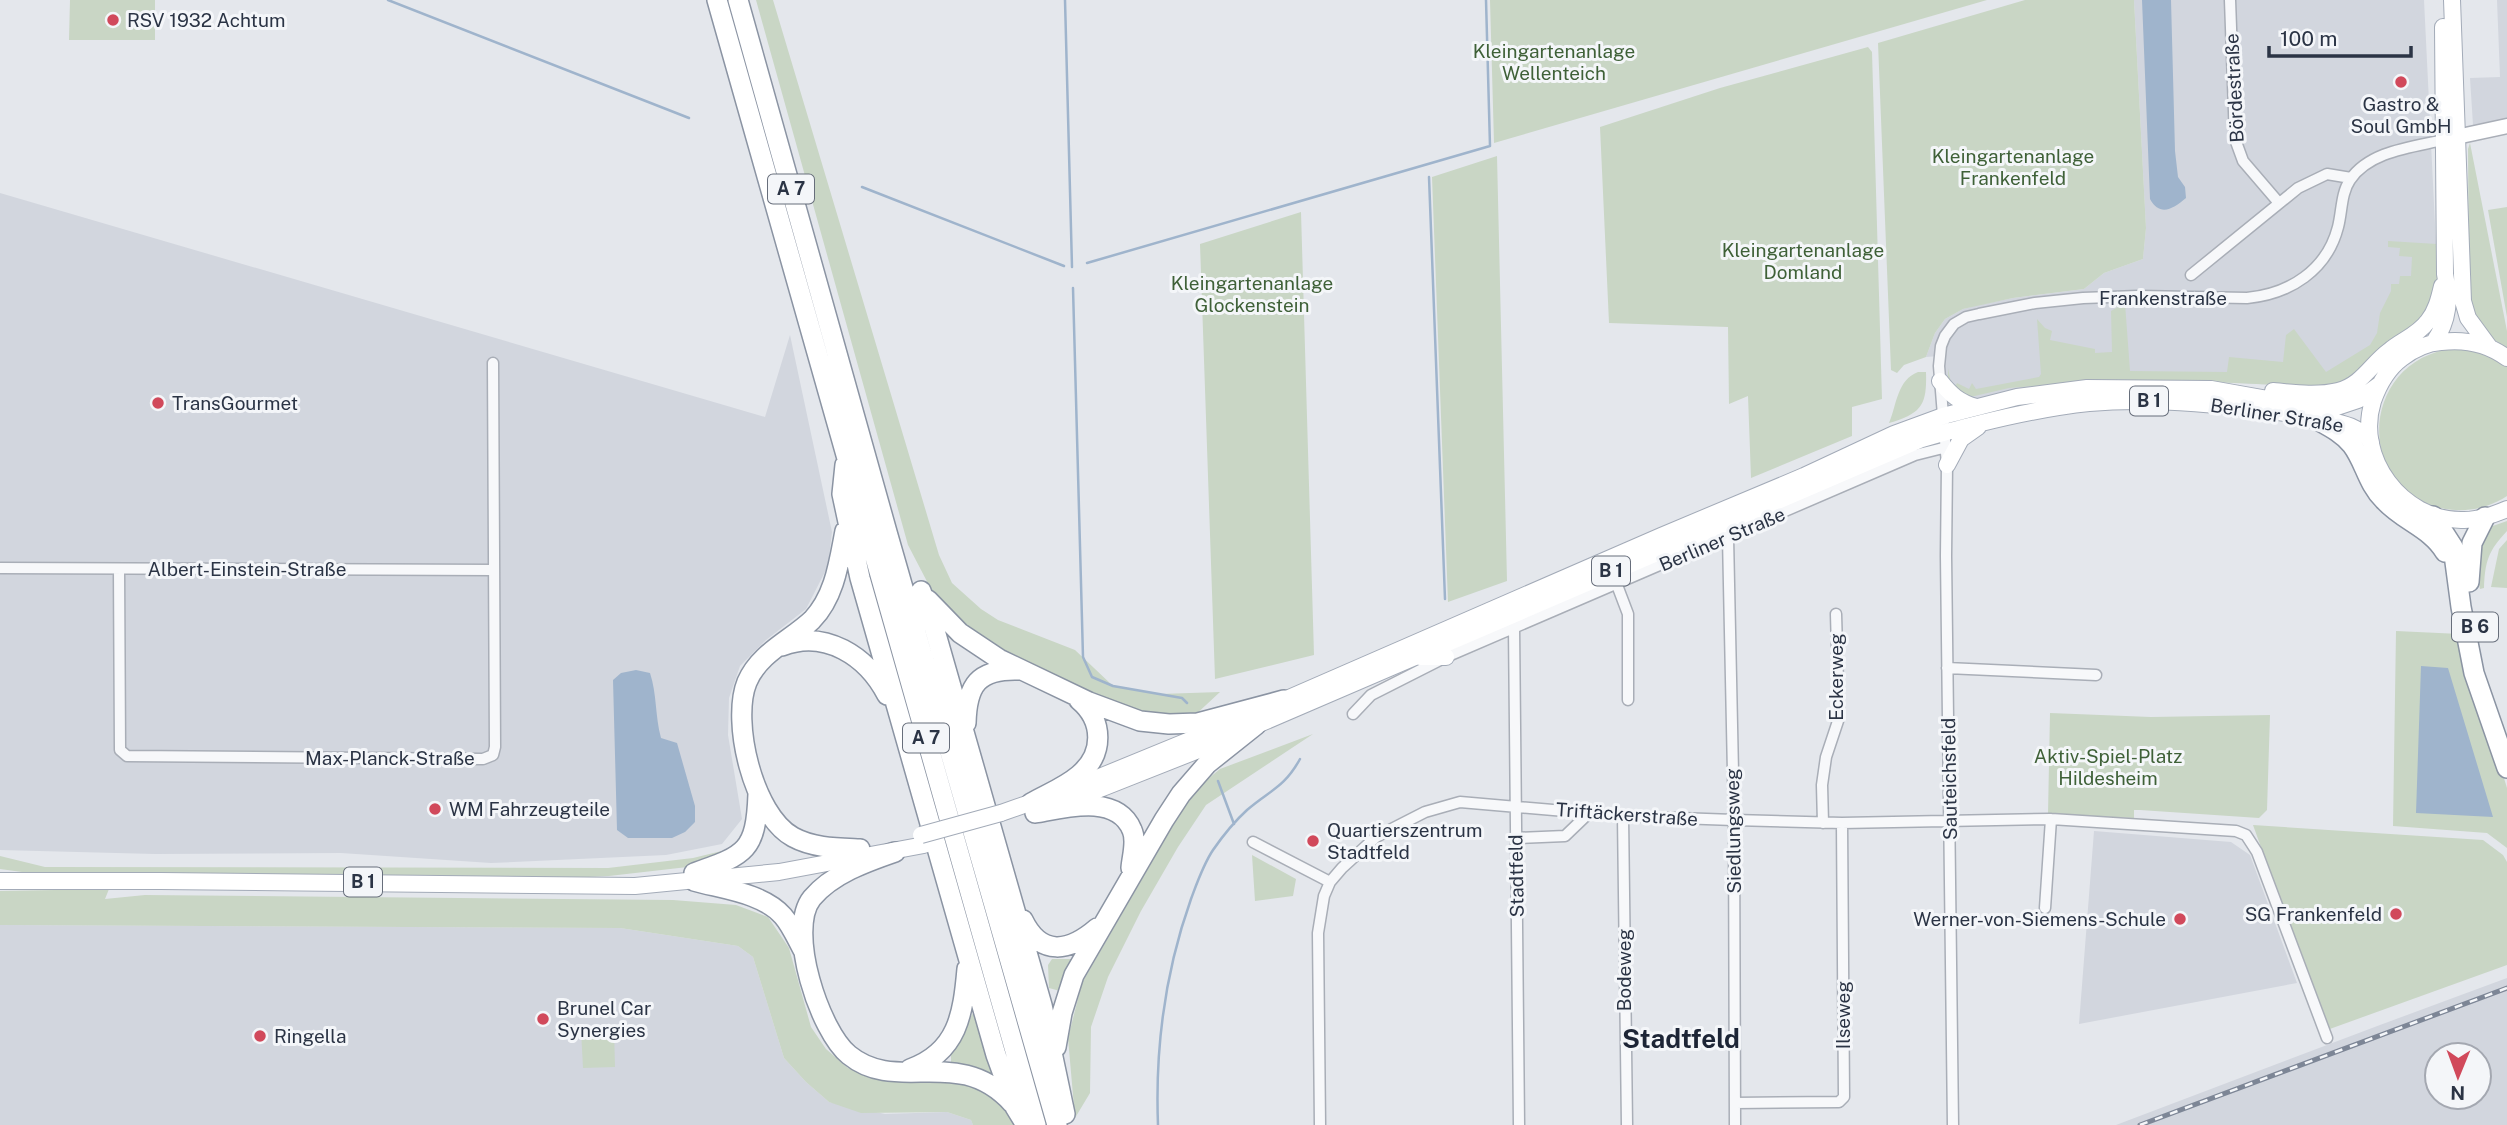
<svg xmlns="http://www.w3.org/2000/svg" width="2507" height="1125" font-family="'Public Sans',sans-serif">
  <style>
    .built { fill: #d2d6de; fill-rule: evenodd }
    .green { fill: #c9d6c5 }
    .water { fill: #9fb4cc }
    .lines { fill: none; stroke-linecap: round; stroke-linejoin: round }
    .stream { stroke: #9fb4cc; stroke-width: 2.5 }
    .street-casing { stroke: #a9aeb7; stroke-width: 13 }
    .secondary-casing { stroke: #a9aeb7; stroke-width: 17 }
    .primary-casing { stroke: #a3abb8; stroke-width: 18 }
    .highway-casing { stroke: #8b94a3; stroke-width: 22 }
    .street { stroke: #f7f8fa; stroke-width: 10 }
    .secondary { stroke: #fff; stroke-width: 14 }
    .primary { stroke: #fff; stroke-width: 16 }
    .highway { stroke: #fff; stroke-width: 19 }
    .rail-casing { stroke: #7d8696; stroke-width: 5 }
    .rail { stroke: #f4f6f9; stroke-width: 2.5; stroke-dasharray: 8; stroke-linecap: butt }
    .primary-bridge-casing { stroke: #a3abb8; stroke-width: 18; stroke-linecap: butt }
    .primary-bridge { stroke: #fff; stroke-width: 16 }
    .poi-dot { fill: #d1495b; stroke: #f4f6f9; stroke-width: 2.5 }
    .labels { text-anchor: middle; stroke-width: 6; stroke-linejoin: round; paint-order: stroke }
    .shield { fill: #f4f6f9; stroke: #676e7b; stroke-width: 2 }
    .shield-label { font-size: 18px; font-weight: bold; fill: #2b3445 }
    .poi-label { font-size: 19px; fill: #2b3445; stroke: #f4f6f9; text-anchor: start }
    .park-label { font-size: 19px; fill: #3f6138; stroke: #f4f6f9 }
    .street-label { font-size: 19px; fill: #2b3445; stroke: #f4f6f9 }
    .district-label { font-size: 26px; font-weight: bold; fill: #1d2536; stroke: #f4f6f9 }
  </style>
  <rect width="100%" height="100%" fill="#e4e7ec"/>
  <path class="built" d="M2134 0H2424L2438 286 2365 368 2280 385 2171 380 2059 383 2021 388 1942 407 1939 356 1926 357 1935 333 1945 319 1963 309 1978 305 2013 298 2084 289 2104 273 2143 259 2146 228Z
    M2497 0H2507V120L2473 125 2470 78 2500 77Z
    M0 193 765 417 790 335 832 532 828 566 806 609 766 640 740 666 729 698 728 735 742 819 722 844 666 855 491 863 341 853 155 854 0 850Z
    M2094 831 2231 842 2250 855 2297 983 2079 1024Z
    M0 925 620 928 738 946 753 957 784 1058 806 1082 829 1102 885 1114 947 1112 971 1120 973 1125H0Z
    M2507 978V1125H2116L2380 1025ZM2437 1055H2479V1097H2437Z"/>
  <path class="green" d="M70 0H155V40H69Z
    M756 0H773L939 555 952 583 981 609 998 620 1075 650 1113 686 1160 694 1220 692 1192 718 1141 715 1022 663 956 619 933 593 908 545Z
    M1490 0H1987L1494 143Z
    M2025 0H2134L2146 228 2143 259 2104 273 2084 289 2013 298 1963 309 1945 319 1935 333 1926 357 1904 365 1897 373 1891 370 1878 43Z
    M1868 47 1872 52 1882 399 1852 407V436L1751 478 1748 396 1729 404 1728 327 1609 323 1600 127 1720 88Z
    M2470 143 2507 331V349C2485 334 2476 324 2469 298L2468 149Z
    M1497 156 1507 581 1448 602 1432 177Z
    M2507 207V317L2488 210Z
    M1301 212 1314 655 1215 679 1200 244Z
    M2388 241 2437 244 2438 286 2426 316 2365 368 2342 383 2321 387 2171 380H2112L2009 388 1966 398 1948 383V368L1951 383 1956 385 1957 383 1969 389 1972 383 1976 389 2039 377 2041 374 2037 319 2045 328 2052 331 2050 340 2095 349V353L2112 352 2111 311 2125 303 2130 371 2227 372 2229 357 2283 362 2286 335 2294 329 2326 372 2370 345 2377 333 2380 313 2391 291V284H2399L2400 276H2411L2412 257 2399 256 2400 248 2388 247Z
    M2456 348 2488 353 2507 363V496C2492 506 2474 511 2456 510 2355 506 2352 359 2456 348Z
    M1918 372H1926C1927 405 1922 413 1889 423 1897 404 1897 380 1918 372Z
    M2507 521V531C2488 551 2485 562 2484 588L2480 589 2476 564 2487 528Z
    M2507 540V588L2491 587 2499 549Z
    M2396 631 2460 634 2507 788V848L2487 833 2393 826Z
    M2050 713 2151 717 2270 715 2267 810 2259 818 2140 810H2134V818L2048 814Z
    M1313 734 1206 805 1178 847 1141 911 1108 977 1091 1027 1090 1093 1075 1118 1068 1038 1082 983 1187 801 1203 783 1220 769Z
    M2253 825 2483 840 2503 855 2507 862V965L2327 1030Z
    M730 849 705 865 609 876 548 879 44 875 0 869V856L45 867 608 868 693 858Z
    M1252 855 1296 879 1293 896 1255 901Z
    M109 889 105 899 145 895 673 900 736 905 768 917 789 948 811 1027 826 1049 848 1068 886 1081 944 1079 970 1083 991 1092 1012 1114 1015 1125H973L971 1120 947 1112 861 1113 829 1102 806 1082 784 1058 753 957 738 946 620 928 0 925V891Z
    M1052 959H1072L1069 975 1060 991 1049 988 1048 965Z
    M976 1008 1001 1088 968 1067 951 1062V1051Z
    M614 1029 615 1067 583 1068 581 1030Z"/>
  <path class="water" d="M2142 0H2171L2175 151 2178 177 2185 187 2186 198C2173 209 2160 217 2150 199Z
    M2421 666 2448 668 2493 817 2416 813Z
    M636 670 650 673C657 694 655 716 661 738L677 743 695 806V822L685 832 672 838H628L617 830 613 680 621 673Z"/>
  <g class="lines">
    <path class="stream" d="M388 0 689 118
      M1065 0 1072 267
      M1429 177 1445 599
      M862 187 1064 266
      M1087 263 1490 146 1486 0
      M1073 288 1083 657 1092 677 1113 686 1182 698 1187 703
      M1218 781 1234 824
      M1158 1125C1155 1048 1165 972 1191 899 1197 883 1203 865 1213 850 1222 837 1235 821 1247 810 1270 790 1284 788 1300 759"/>
    <defs>
      <path id="street" d="M2230 0 2235 139 2243 161 2279 203
        M2191 275 2298 188 2327 174 2351 178
        M1728 537 1734 820 1735 1125
        M0 568 494 570
        M119 569 120 750 127 756 483 759 493 755 495 747 493 363
        M1617 585 1628 614V700
        M1514 627 1519 1125
        M1947 668 2096 675
        M1353 714 1371 695 1446 657 1915 455 1947 447
        M1623 816 1627 1125
        M1823 823 1822 785 1826 757 1839 718 1836 614
        M1516 838 1565 836 1589 813
        M1253 842 1330 882
        M2045 908 2051 819
        M1735 1103 1839 1102 1844 1097 1842 823
        M1320 1125 1318 933 1324 896 1330 882 1342 868 1376 837 1425 812 1460 802 1623 816 1734 820 1842 823 2051 819 2236 831 2246 835 2257 852 2327 1038
        M1953 1125 1946 556 1947 465 1939 366 1941 346 1945 336 1954 324 1966 317 1979 314 2035 303 2083 298 2138 296 2247 298C2290 294 2327 270 2338 227 2342 212 2341 193 2350 180 2369 151 2413 147 2443 140"/>
      <path id="secondary" d="M2447 139 2507 126"/>
      <path id="primary" d="M2452 0 2463 301 2468 318 2490 348
        M2434 342C2449 320 2450 300 2445 274L2443 27
        M2507 358C2488 344 2465 339 2441 342 2427 343 2414 349 2402 358 2387 369 2379 384 2373 401 2355 458 2402 520 2461 520 2477 521 2493 515 2507 509
        M1940 381C1951 395 1959 402 1976 407
        M2273 391C2294 393 2317 396 2338 391 2362 385 2371 364 2389 351 2402 340 2418 335 2428 321 2436 311 2439 299 2442 286
        M2323 419C2342 423 2359 426 2371 442
        M1947 465 1961 439 1978 427
        M1420 657H1446
        M1273 705 1661 536 1804 476 1894 434 1943 416 2017 397 2087 388 2211 389 2307 406 2334 408 2358 400 2379 385
        M1063 792 1246 717
        M1062 804 1201 749 1922 439C1977 423 2032 409 2089 403 2160 397 2231 406 2301 415
        M1001 813 1041 799
        M0 881H161L635 886 779 872 924 845"/>
      <path id="highway" d="M717 0 1036 1125
        M738 0 887 532 1057 1125
        M2312 417C2326 425 2342 432 2352 445 2365 462 2367 483 2384 500 2403 521 2431 528 2445 552
        M845 465 842 494 860 578 996 1055 1015 1107 1026 1125
        M2433 516 2453 547 2461 607 2474 673 2507 768
        M845 531C839 562 835 596 812 620 791 640 759 653 747 682 731 721 753 815 793 837 813 848 837 848 860 849
        M2469 582 2472 543 2485 517
        M921 591 934 627 1042 1005 1065 1114
        M928 600 960 633 999 659 1089 702 1140 721 1169 724 1198 723 1284 700
        M782 646C825 629 867 656 887 695
        M966 723C967 685 978 669 1018 670
        M1031 803C1047 794 1065 787 1079 775 1104 754 1104 721 1079 700
        M1035 813C1064 808 1117 793 1132 830 1137 841 1132 856 1131 868
        M895 852C866 862 832 874 812 898 786 930 820 1032 849 1055 898 1095 958 1044 1012 1103
        M694 873C745 855 756 852 758 794
        M694 881C722 889 763 893 783 916 791 925 797 939 803 950
        M1023 920C1041 957 1069 952 1097 928
        M1056 1047 1062 1013 1074 975 1164 820 1181 794 1207 764 1256 725
        M910 1069C958 1052 963 1014 967 969"/>
    </defs>
    <use href="#street" class="street-casing"/>
    <use href="#secondary" class="secondary-casing"/>
    <use href="#primary" class="primary-casing"/>
    <use href="#highway" class="highway-casing"/>
    <use href="#street" class="street"/>
    <use href="#secondary" class="secondary"/>
    <use href="#primary" class="primary"/>
    <use href="#highway" class="highway"/>
    <defs>
      <path id="rail" d="M2140 1125 2507 988"/>
    </defs>
    <use href="#rail" class="rail-casing"/>
    <use href="#rail" class="rail"/>
    <defs>
      <path id="primary-bridge" d="M921 835 1001 813"/>
    </defs>
    <use href="#primary-bridge" class="primary-bridge-casing"/>
    <use href="#primary-bridge" class="primary-bridge"/>
  </g>
  <g class="poi-dot">
    <circle cx="113" cy="20" r="7"/>
    <circle cx="2401" cy="82" r="7"/>
    <circle cx="158" cy="403" r="7"/>
    <circle cx="435" cy="809" r="7"/>
    <circle cx="1313" cy="841" r="7"/>
    <circle cx="2396" cy="914" r="7"/>
    <circle cx="2180" cy="919" r="7"/>
    <circle cx="543" cy="1019" r="7"/>
    <circle cx="260" cy="1036" r="7"/>
  </g>
  <g class="labels">
    <g class="shield">
      <rect x="768" y="174.5" width="46" height="29" rx="5"/>
      <rect x="2130" y="386.5" width="38" height="29" rx="5"/>
      <rect x="1592" y="556.5" width="38" height="29" rx="5"/>
      <rect x="2452" y="612.5" width="46" height="29" rx="5"/>
      <rect x="903" y="723.5" width="46" height="29" rx="5"/>
      <rect x="344" y="867.5" width="38" height="29" rx="5"/>
    </g>
    <g class="shield-label">
      <text x="791" y="195">A 7</text>
      <text x="2149" y="407">B 1</text>
      <text x="1611" y="577">B 1</text>
      <text x="2475" y="633">B 6</text>
      <text x="926" y="744">A 7</text>
      <text x="363" y="888">B 1</text>
    </g>
    <g class="poi-label">
      <text x="127" y="27">RSV 1932 Achtum</text>
      <text x="2401" y="111" text-anchor="middle">Gastro &amp;<tspan x="2401" dy="22">Soul GmbH</tspan></text>
      <text x="172" y="410">TransGourmet</text>
      <text x="449" y="816">WM Fahrzeugteile</text>
      <text x="1327" y="837">Quartierszentrum<tspan x="1327" dy="22">Stadtfeld</tspan></text>
      <text x="2382" y="921" text-anchor="end">SG Frankenfeld</text>
      <text x="2166" y="926" text-anchor="end">Werner-von-Siemens-Schule</text>
      <text x="557" y="1015">Brunel Car<tspan x="557" dy="22">Synergies</tspan></text>
      <text x="274" y="1043">Ringella</text>
    </g>
    <g class="park-label">
      <text x="1554" y="58">Kleingartenanlage<tspan x="1554" dy="22">Wellenteich</tspan></text>
      <text x="2013" y="163">Kleingartenanlage<tspan x="2013" dy="22">Frankenfeld</tspan></text>
      <text x="1803" y="257">Kleingartenanlage<tspan x="1803" dy="22">Domland</tspan></text>
      <text x="1252" y="290">Kleingartenanlage<tspan x="1252" dy="22">Glockenstein</tspan></text>
      <text x="2108" y="763">Aktiv-Spiel-Platz<tspan x="2108" dy="22">Hildesheim</tspan></text>
    </g>
    <g class="street-label">
      <text transform="translate(2234 88) rotate(-93)" y="7">Bördestraße</text>
      <text x="2163" y="305">Frankenstraße</text>
      <text transform="translate(2277 415) rotate(9)" y="7">Berliner Straße</text>
      <text transform="translate(1722 539) rotate(-23)" y="7">Berliner Straße</text>
      <text x="247" y="576">Albert-Einstein-Straße</text>
      <text transform="translate(1836 677) rotate(-90)" y="7">Eckerweg</text>
      <text x="390" y="765">Max-Planck-Straße</text>
      <text transform="translate(1949 779) rotate(-91)" y="7">Sauteichsfeld</text>
      <text transform="translate(1627 814) rotate(4)" y="7">Triftäckerstraße</text>
      <text transform="translate(1733 831) rotate(-91)" y="7">Siedlungsweg</text>
      <text transform="translate(1516 876) rotate(-91)" y="7">Stadtfeld</text>
      <text transform="translate(1624 970) rotate(-90)" y="7">Bodeweg</text>
      <text transform="translate(1843 1015) rotate(-90)" y="7">Ilseweg</text>
    </g>
    <g class="district-label">
      <text x="1681" y="1048">Stadtfeld</text>
    </g>
  </g>
  <g transform="translate(2458 1076) rotate(181)"><circle r="33" fill="#f4f6f9" stroke="#a4a8b1" stroke-width="2"/>
  <path d="M0-5L12 26L0 18L-12 26Z" fill="#d1495b"/>
  <text y="-10" font-size="19" font-weight="bold" text-anchor="middle" fill="#2b3445">N</text>
  </g>
  <path d="M2269 46v10h142v-10" fill="none" stroke="#2b3445" stroke-width="3.5"/>
  <text x="2280" y="46" font-size="21" fill="#2b3445" stroke="#f4f6f9" stroke-width="5" paint-order="stroke">100 m</text>
</svg>
